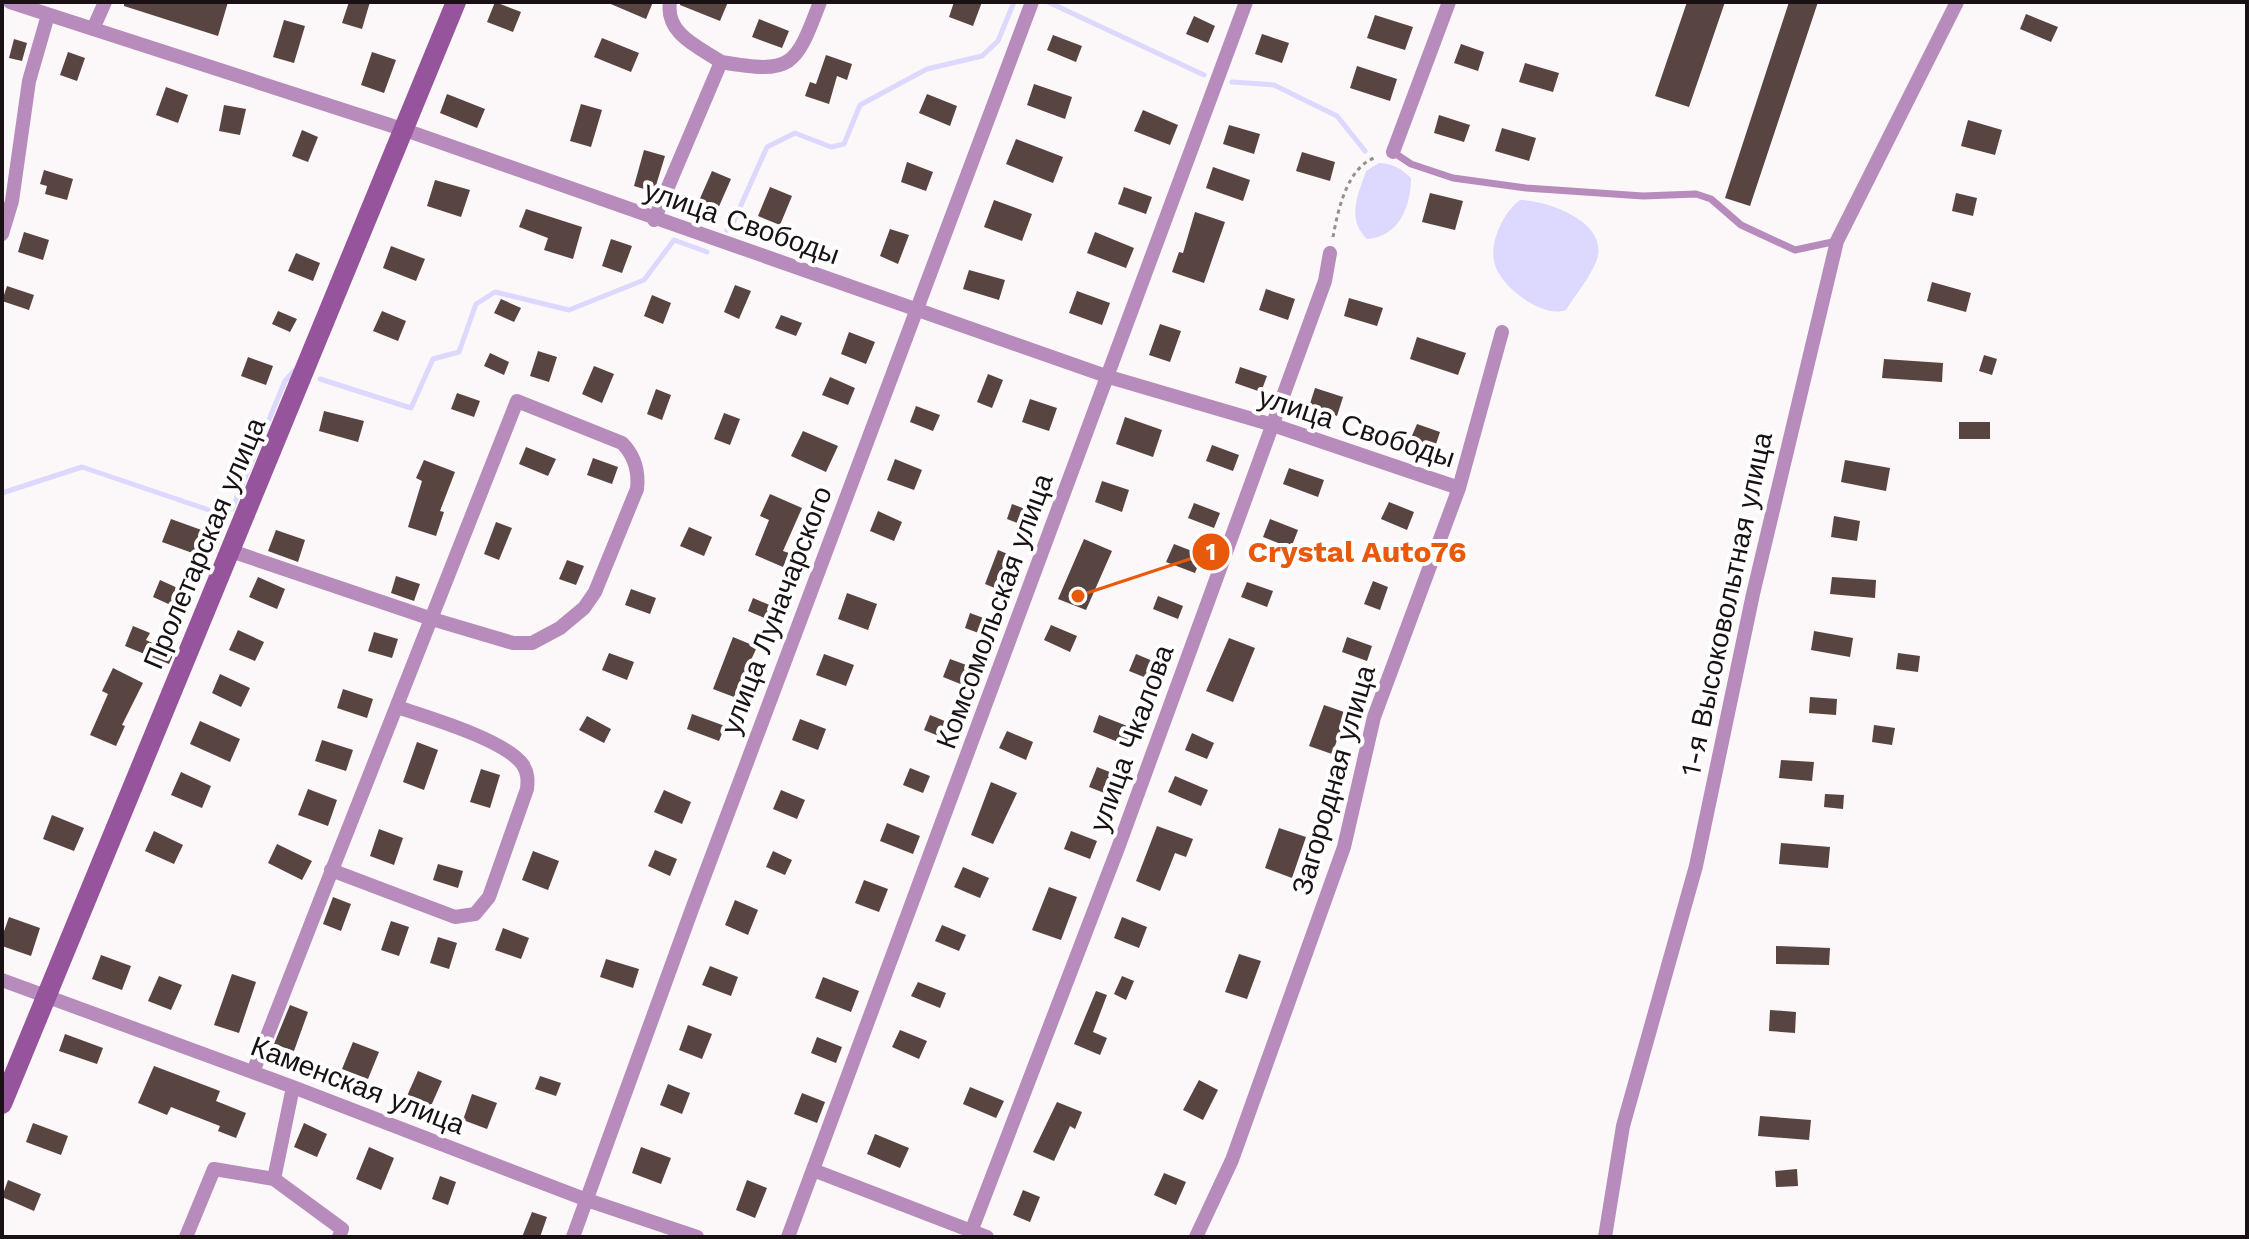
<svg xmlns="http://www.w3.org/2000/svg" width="2249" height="1239" font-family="'Work Sans',sans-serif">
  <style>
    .water { fill: #dcd8fe }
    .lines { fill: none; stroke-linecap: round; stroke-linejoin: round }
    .stream { stroke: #dcd8fe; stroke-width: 5 }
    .building { fill: #584440 }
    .path { stroke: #948e90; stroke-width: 3; stroke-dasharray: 4 4; stroke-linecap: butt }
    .lane { stroke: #b78bbb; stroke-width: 7 }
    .street { stroke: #b78bbb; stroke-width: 14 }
    .secondary { stroke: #95549b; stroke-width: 20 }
    .labels { text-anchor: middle; stroke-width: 8; stroke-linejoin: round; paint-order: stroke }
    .street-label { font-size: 28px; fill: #191113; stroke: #fff }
    .leader { fill: none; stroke: #e8590c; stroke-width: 3 }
    .callout-dot { fill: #e8590c; stroke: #fff; stroke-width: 3 }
    .mark-label { font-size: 24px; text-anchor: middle; font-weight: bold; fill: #fff }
    .callout-label { font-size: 30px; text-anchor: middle; font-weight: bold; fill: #e8590c; stroke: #fff; stroke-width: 8; stroke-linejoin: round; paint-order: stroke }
  </style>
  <rect width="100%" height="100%" fill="#fcf7f9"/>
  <path class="water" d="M1379 163C1394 164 1400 168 1411 178 1411 206 1399 237 1367 239 1346 219 1358 195 1366 171Z
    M1520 200C1548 200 1612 223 1596 262 1589 279 1575 295 1566 310 1542 319 1498 285 1494 261 1490 240 1504 212 1520 200Z"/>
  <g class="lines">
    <path class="stream" d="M1048 2 1204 75
      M1232 82 1274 85 1337 116 1365 151
      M727 230 733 223 767 147 795 133 831 147 844 144 860 105 927 69 982 56 998 41 1014 2
      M320 379 411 408 433 359 459 352 476 304 495 292 569 310 644 280 674 240 707 252
      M2 493 82 467 215 512 232 509 285 381 294 371"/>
  </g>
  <path class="building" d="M124 2H228L218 36 124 6Z
    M349 2H370L362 29 342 23Z
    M495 2 521 12 513 32 487 22Z
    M606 2H653L646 19Z
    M680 2H728L720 21 680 5Z
    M954 2H982L973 26 949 17Z
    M1687 2H1725L1689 107 1655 96Z
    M1789 2H1818L1750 206 1725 198Z
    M2026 14 2058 27 2051 42 2020 29Z
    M1375 15 1413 27 1405 50 1367 38Z
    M1194 16 1215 26 1208 43 1186 34Z
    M759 19 789 31 782 48 752 37Z
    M284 20 305 26 294 63 273 57Z
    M1262 34 1289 43 1282 63 1255 54Z
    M1053 35 1082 46 1076 62 1047 50Z
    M602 38 639 53 631 72 594 57Z
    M14 39 27 43 22 61 9 58Z
    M1461 44 1484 52 1478 71 1454 63Z
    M68 52 85 58 77 81 60 75Z
    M372 52 396 60 384 93 361 85Z
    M826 55 852 64 847 80 837 76 829 104 805 96 810 82 816 84Z
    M1525 63 1559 73 1553 92 1519 82Z
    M1357 66 1397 79 1390 101 1350 88Z
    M1034 84 1072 97 1065 119 1027 105Z
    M166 87 188 95 178 123 156 115Z
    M447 94 485 109 477 128 440 113Z
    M927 94 957 106 950 126 919 113Z
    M581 104 602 110 591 147 570 141Z
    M224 105 246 109 240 135 219 131Z
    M1143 110 1178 125 1170 145 1134 131Z
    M1439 115 1470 125 1464 142 1434 133Z
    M1968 120 2002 130 1995 155 1961 146Z
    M1229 125 1260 134 1254 154 1223 144Z
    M1502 128 1536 138 1529 161 1495 151Z
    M302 130 318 137 308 162 292 156Z
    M1016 139 1063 157 1053 183 1006 164Z
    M644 150 665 156 654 192 634 186Z
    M1302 152 1335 162 1330 181 1296 171Z
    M907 162 933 172 926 191 901 182Z
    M1213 167 1250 180 1243 201 1206 188Z
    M44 170 73 179 67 200 45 194 47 186 40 184Z
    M712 171 731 179 717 211 698 203Z
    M435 180 470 190 461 217 427 206Z
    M770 187 792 196 780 225 758 216Z
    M1124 187 1152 197 1146 214 1118 204Z
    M1430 193 1463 201 1455 230 1422 222Z
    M1956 193 1977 198 1973 216 1952 211Z
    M994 200 1032 214 1022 241 984 227Z
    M526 209 582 227 573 259 544 250 548 238 519 227Z
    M1195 212 1225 222 1204 283 1172 272 1179 252 1183 253Z
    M890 229 909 235 898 264 880 256Z
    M24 232 49 240 43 260 18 252Z
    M1095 232 1134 248 1126 268 1087 253Z
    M611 239 632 246 622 273 602 266Z
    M391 246 425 259 416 281 383 268Z
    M296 253 320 263 313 281 288 271Z
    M969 270 1005 280 999 300 963 289Z
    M1932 282 1971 293 1966 312 1927 301Z
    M735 285 751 291 739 319 724 312Z
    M7 286 34 295 29 310 2 301Z
    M1266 289 1295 299 1288 320 1259 310Z
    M1077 291 1110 303 1102 325 1069 313Z
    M652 295 671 303 663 324 644 316Z
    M1349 298 1383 308 1377 326 1344 316Z
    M501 299 521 308 514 322 494 313Z
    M278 311 297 319 290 332 272 324Z
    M382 311 406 321 398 341 373 331Z
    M781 315 802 323 796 336 775 328Z
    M1160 324 1181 331 1170 362 1149 355Z
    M849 332 875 342 866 364 841 354Z
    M1417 337 1466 353 1458 375 1410 359Z
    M538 351 557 357 549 382 530 376Z
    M490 353 509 362 504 375 484 366Z
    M1984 355 1997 359 1992 375 1979 371Z
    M248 357 273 366 266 385 241 376Z
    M1884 359 1943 363 1942 382 1882 378Z
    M594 366 614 374 602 403 582 394Z
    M1240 367 1267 376 1261 392 1235 383Z
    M988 374 1003 380 992 408 977 402Z
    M830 377 855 388 848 405 822 395Z
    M1315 388 1343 397 1337 416 1309 407Z
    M656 389 671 395 662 420 647 414Z
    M457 393 480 401 474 417 451 409Z
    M1030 399 1057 408 1049 431 1022 422Z
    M916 406 940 415 933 431 910 422Z
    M324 411 364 421 358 442 319 431Z
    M724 413 740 419 730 445 714 439Z
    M1125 417 1162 430 1153 457 1116 444Z
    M1959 422H1990V439H1959Z
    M1417 424 1440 432 1435 447 1411 438Z
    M803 431 838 446 826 472 791 456Z
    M1212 445 1239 455 1233 471 1206 461Z
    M526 447 556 459 548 476 519 464Z
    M593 458 618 467 612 484 587 475Z
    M895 459 922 470 914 490 887 480Z
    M424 460 455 472 440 511 444 512 436 536 408 527 422 481 416 478Z
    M1845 460 1890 468 1886 491 1841 482Z
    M1289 468 1324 480 1318 497 1283 484Z
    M1102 481 1129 490 1122 512 1095 502Z
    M770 494 802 508 783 551 789 553 783 567 755 555 769 520 760 516Z
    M1389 502 1414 512 1407 530 1381 519Z
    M1194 503 1220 513 1214 528 1188 518Z
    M1012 504 1036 513 1030 528 1007 519Z
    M878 511 902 522 894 541 870 531Z
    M1834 516 1860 521 1857 541 1831 537Z
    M171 519 207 532 198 555 162 542Z
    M1270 519 1298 530 1291 548 1263 537Z
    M496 522 512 528 499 560 484 554Z
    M689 527 712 537 704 556 680 546Z
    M276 530 305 540 298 562 268 551Z
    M1084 539 1112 551 1086 610 1058 599Z
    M1174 544 1202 555 1195 573 1166 562Z
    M998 550 1020 559 1007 593 985 584Z
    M567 560 584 566 576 585 559 579Z
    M396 576 420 584 414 601 391 593Z
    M258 577 285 589 277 609 249 597Z
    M1832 577 1876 580 1875 598 1830 594Z
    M160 580 182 590 175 607 153 597Z
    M1373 581 1388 587 1380 610 1364 604Z
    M1247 582 1273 591 1267 607 1241 597Z
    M631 589 656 598 650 614 625 605Z
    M847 593 877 604 868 630 838 619Z
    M1158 596 1183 606 1178 619 1153 609Z
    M753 598 774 607 769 620 748 611Z
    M970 613 997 623 992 638 965 628Z
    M1051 625 1077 636 1070 652 1044 640Z
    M133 626 150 633 146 640 174 653 169 664 125 646Z
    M238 630 264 642 255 661 229 650Z
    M1814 631 1853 638 1850 657 1811 650Z
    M374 632 398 639 392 658 368 651Z
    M733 637 757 647 734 697 713 689Z
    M1347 637 1372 646 1367 661 1342 652Z
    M1229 638 1255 648 1233 702 1206 691Z
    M609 653 634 662 627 680 602 670Z
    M1898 653 1920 656 1918 672 1896 669Z
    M824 654 854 665 846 686 816 675Z
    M1136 654 1160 664 1154 681 1129 671Z
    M950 659 980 670 973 689 943 677Z
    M113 668 143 683 122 725 125 726 116 746 90 735 108 694 102 691Z
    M220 674 250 688 241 707 212 693Z
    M343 689 373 699 367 718 337 708Z
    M1810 697 1837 699 1836 715 1809 713Z
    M1324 705 1347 713 1332 754 1309 746Z
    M692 714 725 726 719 741 687 729Z
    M930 715 957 726 951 741 924 730Z
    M1099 715 1135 729 1128 746 1093 732Z
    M587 716 611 729 604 743 579 730Z
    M800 719 826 729 818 750 792 740Z
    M200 721 240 739 230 762 190 744Z
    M1874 725 1895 728 1892 745 1872 742Z
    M1007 731 1033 742 1026 760 999 748Z
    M1192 733 1214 743 1207 759 1185 750Z
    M322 740 353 750 346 771 315 761Z
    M417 742 438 750 424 790 403 782Z
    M1781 760 1814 762 1812 781 1779 778Z
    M1097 767 1120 776 1112 796 1089 787Z
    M910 768 930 776 923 793 903 785Z
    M481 769 500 775 490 808 470 802Z
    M181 772 211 786 202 808 171 795Z
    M1175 776 1208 790 1201 806 1168 792Z
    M991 782 1017 793 993 844 971 835Z
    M308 789 337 800 328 826 298 815Z
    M664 790 691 802 682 824 654 812Z
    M781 790 805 800 797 819 773 809Z
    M1825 794 1844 795 1843 809 1824 807Z
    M52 815 84 828 74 851 43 839Z
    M887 823 920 836 913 854 880 841Z
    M1157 826 1193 839 1186 857 1175 853 1160 891 1136 881Z
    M1279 828 1306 837 1292 878 1265 868Z
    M379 829 403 838 394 865 370 856Z
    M154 831 183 845 174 864 145 851Z
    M1071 831 1097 841 1090 859 1064 849Z
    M1781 843 1830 847 1828 868 1779 864Z
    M277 844 312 861 302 880 268 863Z
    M655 850 677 859 670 876 648 866Z
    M533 851 559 861 548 890 522 880Z
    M773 851 792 860 785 875 766 867Z
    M438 864 463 871 458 888 433 880Z
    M963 867 989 878 980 898 954 887Z
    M864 880 888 889 879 912 855 903Z
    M1049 887 1077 897 1061 940 1032 930Z
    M333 897 351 904 341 931 323 924Z
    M735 900 758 910 748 935 725 925Z
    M9 917 40 928 31 956 2 946V937Z
    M1122 917 1147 927 1139 948 1114 938Z
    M391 921 409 927 399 956 381 950Z
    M942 925 966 935 959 951 935 941Z
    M503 928 529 938 521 959 495 950Z
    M438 937 457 943 449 969 430 963Z
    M1776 946 1830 948 1829 965 1776 964Z
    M1239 954 1261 961 1247 999 1225 992Z
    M101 955 131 966 122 990 92 979Z
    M606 959 639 969 633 988 600 977Z
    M710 966 738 977 731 996 702 985Z
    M232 974 256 982 239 1033 214 1025Z
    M159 976 182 985 171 1010 148 1001Z
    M1122 976 1134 981 1126 1000 1114 994Z
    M823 977 859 991 851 1012 815 998Z
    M918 982 946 993 940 1008 911 996Z
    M1096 991 1107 995 1093 1032 1107 1038 1100 1055 1074 1044Z
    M290 1005 308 1012 294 1051 274 1044Z
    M1770 1010 1796 1012 1795 1033 1769 1031Z
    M688 1025 712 1034 702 1059 679 1050Z
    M900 1030 927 1041 919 1059 892 1047Z
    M65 1034 103 1048 97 1064 59 1051Z
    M817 1037 842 1047 836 1063 811 1053Z
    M353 1042 379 1052 368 1079 342 1069Z
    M154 1066 220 1091 216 1101 246 1113 236 1138 218 1131 220 1126 171 1107 167 1115 138 1103Z
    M418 1071 442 1081 431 1106 407 1096Z
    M540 1076 561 1083 556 1096 535 1089Z
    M1199 1080 1218 1090 1203 1120 1183 1110Z
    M668 1084 690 1093 682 1114 660 1105Z
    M970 1087 1004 1101 996 1118 963 1104Z
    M802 1093 825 1102 817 1123 794 1114Z
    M472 1094 497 1103 487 1129 463 1120Z
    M1057 1102 1082 1112 1075 1129 1070 1126 1054 1161 1033 1152Z
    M1760 1116 1811 1120 1809 1140 1758 1136Z
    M33 1123 68 1136 61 1155 26 1142Z
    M304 1123 327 1134 317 1157 294 1147Z
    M875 1134 909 1148 900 1168 867 1154Z
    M369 1147 394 1158 381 1190 356 1179Z
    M641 1147 671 1158 661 1184 632 1173Z
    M1797 1169 1798 1186 1776 1187 1775 1171Z
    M1164 1173 1186 1182 1176 1205 1154 1195Z
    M440 1176 456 1182 448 1205 432 1199Z
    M8 1180 41 1194 34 1211 2 1197Z
    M747 1180 767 1188 755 1218 736 1210Z
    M1023 1190 1040 1197 1030 1222 1013 1215Z
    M532 1212 547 1217 540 1237H522Z"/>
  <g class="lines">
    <path class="path" d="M1333 237C1338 210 1347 166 1377 157"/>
    <path class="lane" d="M1393 152 1411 164 1453 178 1526 188 1643 196 1696 194 1711 199 1741 225 1795 250 1837 241"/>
    <path class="street" d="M10 2 405 130 1109 377 1273 425 1459 488
      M670 2C665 34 699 47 721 62
      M93 29 105 2
      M1393 152 1449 2
      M654 220 721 62C792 74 795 68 820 2
      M2 234 12 201 29 81 48 15
      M231 551 432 619 513 643H532L560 628 584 608 595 592 637 489C639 471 635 456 622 443L517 401C429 625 340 848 253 1072
      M331 870 455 917 475 914 489 897 527 789C528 780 528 773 523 765 506 740 427 717 397 707
      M2 980 293 1087 587 1200 697 1237
      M813 1170 987 1237
      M274 1179 293 1087
      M186 1237 214 1169 274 1179 342 1229 339 1237
      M573 1237 692 909 1032 2
      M788 1237 1246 2
      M969 1237 1118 848 1325 281 1330 253
      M1196 1237 1232 1160 1344 847 1374 717 1459 488 1502 332
      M1605 1237 1623 1126 1696 866 1753 594 1837 241 1957 2"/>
    <path class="secondary" d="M2 1104 456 2"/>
  </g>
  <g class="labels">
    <g class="street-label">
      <text transform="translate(742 222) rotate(19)" y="10">улица Свободы</text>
      <text transform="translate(1357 427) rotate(18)" y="10">улица Свободы</text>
      <text transform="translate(204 543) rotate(-67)" y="10">Пролетарская улица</text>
      <text transform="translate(1726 604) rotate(-78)" y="10">1-я Высоковольтная улица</text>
      <text transform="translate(776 610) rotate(-69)" y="10">улица Луначарского</text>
      <text transform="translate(994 611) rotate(-70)" y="10">Комсомольская улица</text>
      <text transform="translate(1131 738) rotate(-70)" y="10">улица Чкалова</text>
      <text transform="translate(1333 780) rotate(-74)" y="10">Загородная улица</text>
      <text transform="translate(358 1085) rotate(21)" y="10">Каменская улица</text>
    </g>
  </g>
  <path class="leader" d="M1078 596L1211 552"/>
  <g class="callout-dot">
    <circle cx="1078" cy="596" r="8"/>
    <circle cx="1211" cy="552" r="20"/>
  </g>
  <g class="mark-label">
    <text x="1211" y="560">1</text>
  </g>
  <g class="callout-label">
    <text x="1357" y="562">Crystal Auto76</text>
  </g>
  <rect width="2249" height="1239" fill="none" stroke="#191113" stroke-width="8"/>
</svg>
